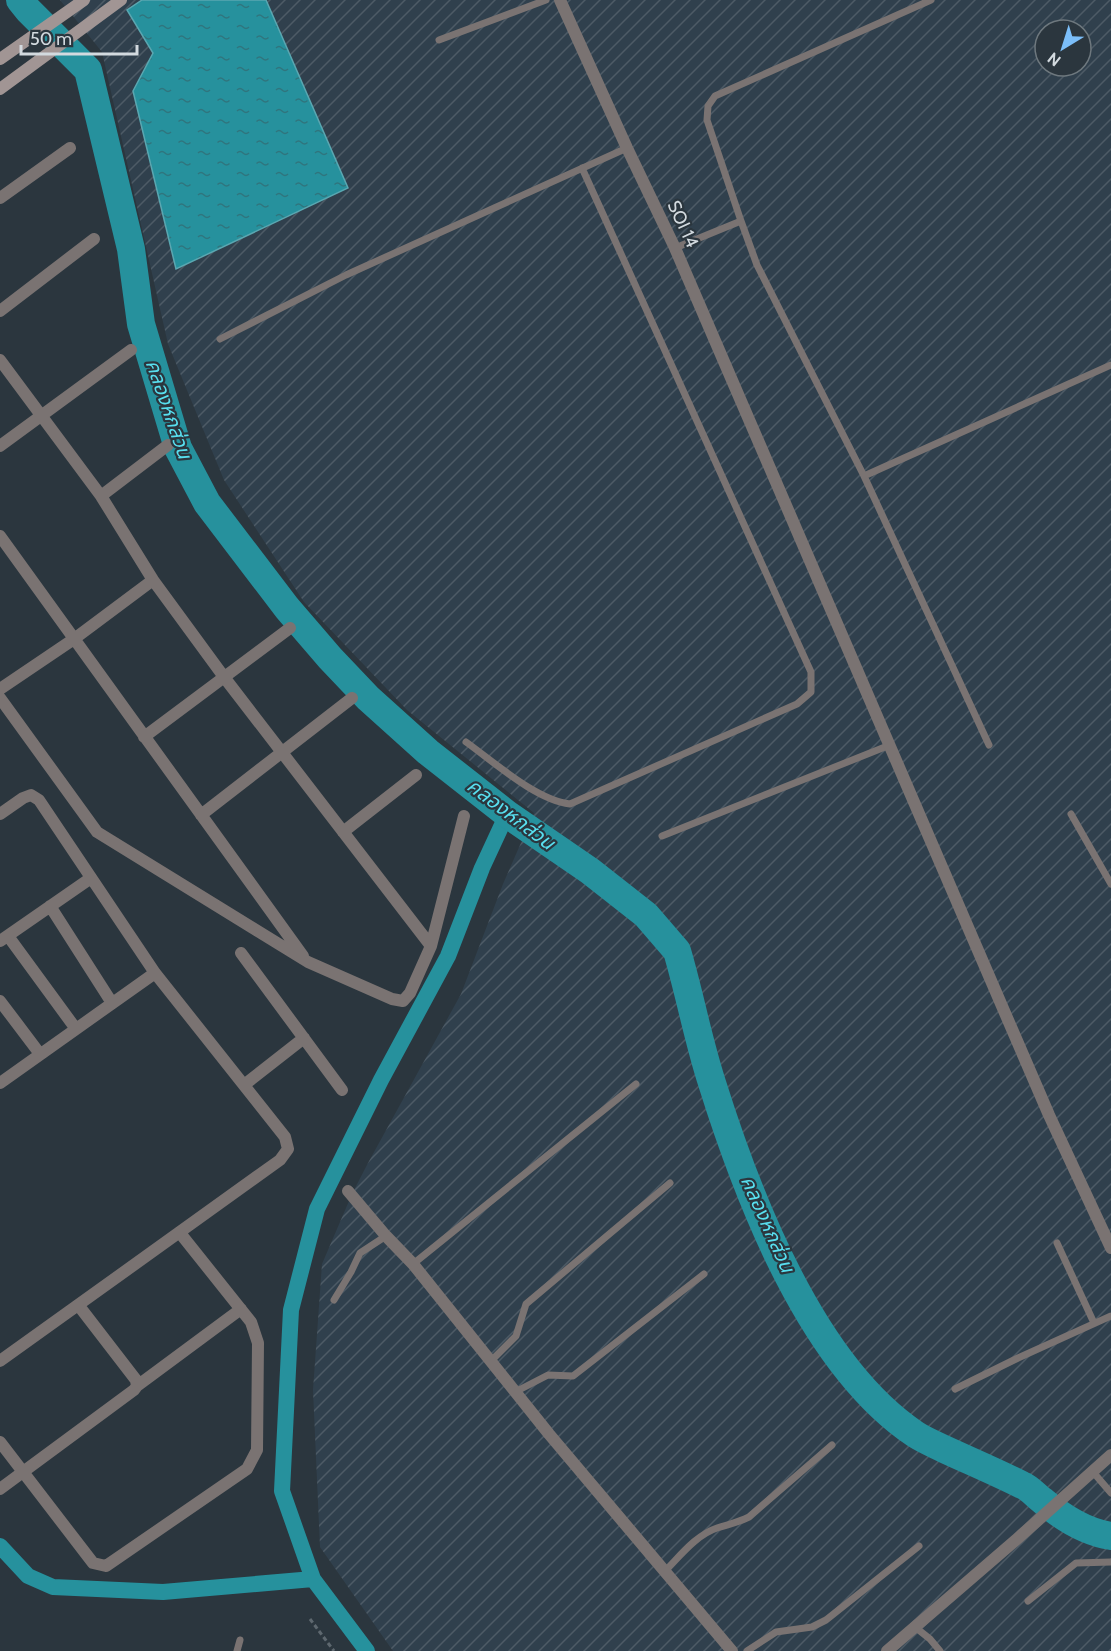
<svg xmlns="http://www.w3.org/2000/svg" width="1111" height="1651" font-family="Cabin,'Noto Sans Thai',sans-serif">
  <style>
    .industrial { fill: url(#industrial-furrows); fill-rule: evenodd }
    .water { fill: url(#water-ripples); stroke: #5aa7b1; stroke-width: 1.5 }
    .lines { fill: none; stroke-linecap: round; stroke-linejoin: round }
    .canal { stroke: #26919d; stroke-width: 16 }
    .river { stroke: #26919d; stroke-width: 28 }
    .path { stroke: #5e686f; stroke-width: 3; stroke-dasharray: 4.5 3; stroke-linecap: butt }
    .lane { stroke: #7a7372; stroke-width: 7 }
    .street { stroke: #7a7372; stroke-width: 12 }
    .secondary { stroke: #a19594; stroke-width: 12 }
    .labels { text-anchor: middle; stroke-width: 4.5; stroke-linejoin: round; paint-order: stroke }
    .street-label { font-size: 18px; fill: #d3dadf; stroke: #2b363e }
    .water-label { font-size: 20px; font-style: italic; fill: #58dfef; stroke: #2b363e }
  </style>
  <defs>
    <pattern id="industrial-furrows" width="10" height="10" patternUnits="userSpaceOnUse" patternTransform="scale(1.5)"><rect width="10" height="10" fill="#30404d"/><path d="M-1 1l2-2M0 10L10 0M9 11l2-2" fill="none" stroke="#4d5b66"/></pattern>
    <pattern id="water-ripples" width="26" height="14" patternUnits="userSpaceOnUse" patternTransform="scale(1.5)"><rect width="26" height="14" fill="#26919d"/><path d="M2 4q2-2 4 0t4 0M15 11q2-2 4 0t4 0" fill="none" stroke="#2f757e"/></pattern>
  </defs>
  <rect width="100%" height="100%" fill="#2b363e"/>
  <path class="industrial" d="M60 0H1111V1651H393L320 1547 313 1390 322 1264 352 1194 368 1163 461 994 503 884 534 813 407 710 304 602 224 480 168 344 102 52ZM1045 30H1081V66H1045Z"/>
  <path class="water" d="M142 0H266L348 188 176 269 133 91 153 53 127 10Z"/>
  <g class="lines">
    <path class="canal" d="M0 1546 28 1576 53 1587 163 1592 313 1579
      M367 1651 313 1579 282 1491 291 1310 317 1209 381 1080 448 956 482 868 507 814"/>
    <path class="river" d="M20 0 28 10 88 70 131 249 141 324 178 448 207 503 287 608 330 658 368 698 428 752 507 814 590 871 646 915 677 951C690 995 698 1040 712 1083 748 1198 811 1364 915 1434 924 1440 934 1444 944 1449 970 1461 996 1472 1022 1485 1030 1488 1036 1496 1043 1501 1063 1518 1085 1532 1111 1536"/>
    <path class="path" d="M310 1619 334 1651"/>
    <path class="lane" d="M439 40 546 0
      M741 221 707 120 708 106 715 96 931 0
      M675 248 741 221 757 265 864 476 989 745
      M220 339 346 275 627 148
      M864 476 1111 365
      M466 742C494 762 536 800 570 804L797 704 811 692V672L582 168
      M1071 814 1111 884
      M662 836 890 745
      M1057 1243 1094 1323
      M413 1264 636 1084
      M334 1300 351 1272 360 1253 386 1236
      M490 1362 516 1336 526 1304 670 1183
      M955 1389 1018 1358 1111 1316
      M515 1392 548 1375 573 1376 704 1274
      M1093 1472 1111 1493
      M665 1571C680 1556 696 1535 717 1528 729 1524 737 1523 749 1517L832 1445
      M1028 1601 1076 1563 1111 1562
      M915 1627 930 1639 940 1651
      M237 1651 240 1640
      M747 1651 776 1632 812 1627 826 1620 919 1546"/>
    <path class="street" d="M560 0 627 148 675 248 1049 1115 1111 1248
      M0 198 70 148
      M0 311 94 239
      M0 360 101 496 153 580 224 677 431 946
      M0 446 131 350
      M101 496 168 445
      M0 536 303 956
      M0 689 74 639 153 580
      M0 698 97 832 308 962 392 999 403 1001 410 993 431 946 464 816
      M144 737 290 628
      M0 814 23 798 31 795 39 800 155 973 285 1137 288 1149 280 1160 0 1361
      M201 815 352 698
      M343 832 416 775
      M50 906 112 1003
      M8 936 76 1029
      M0 941 91 878
      M241 953 342 1090
      M0 1001 40 1054
      M0 1083 155 973
      M244 1085 304 1038
      M348 1191 386 1236 413 1264 549 1434 732 1651
      M137 1386 241 1309
      M0 1442 93 1563 106 1566 247 1469 257 1450 258 1343 251 1322 180 1233
      M0 1489 134 1390 137 1386 136 1380 79 1306
      M887 1651 1017 1539 1111 1455"/>
    <path class="secondary" d="M0 59 84 0
      M0 89 121 0"/>
  </g>
  <g class="labels">
    <g class="street-label">
      <text transform="translate(683 224) rotate(65)" y="6">SOI 14</text>
    </g>
    <g class="water-label">
      <text transform="translate(169 409) rotate(71)" y="7">คลองหกส่วน</text>
      <text transform="translate(511 814) rotate(37)" y="7">คลองหกส่วน</text>
      <text transform="translate(768 1224) rotate(66)" y="7">คลองหกส่วน</text>
    </g>
  </g>
  <g transform="translate(1063 48) rotate(218)"><circle r="28" fill="#2b363e" stroke="#6e787e" stroke-width="1.5"/>
  <path d="M0-4.5L10 22L0 15L-10 22Z" fill="#7bbef9"/>
  <text y="-9" font-size="16" font-weight="bold" text-anchor="middle" fill="#d3dadf">N</text>
  </g>
  <path d="M21 45v9h116v-9" fill="none" stroke="#d3dadf" stroke-width="3"/>
  <text x="30" y="45" font-size="18" fill="#d3dadf" stroke="#2b363e" stroke-width="4.5" paint-order="stroke">50 m</text>
</svg>
